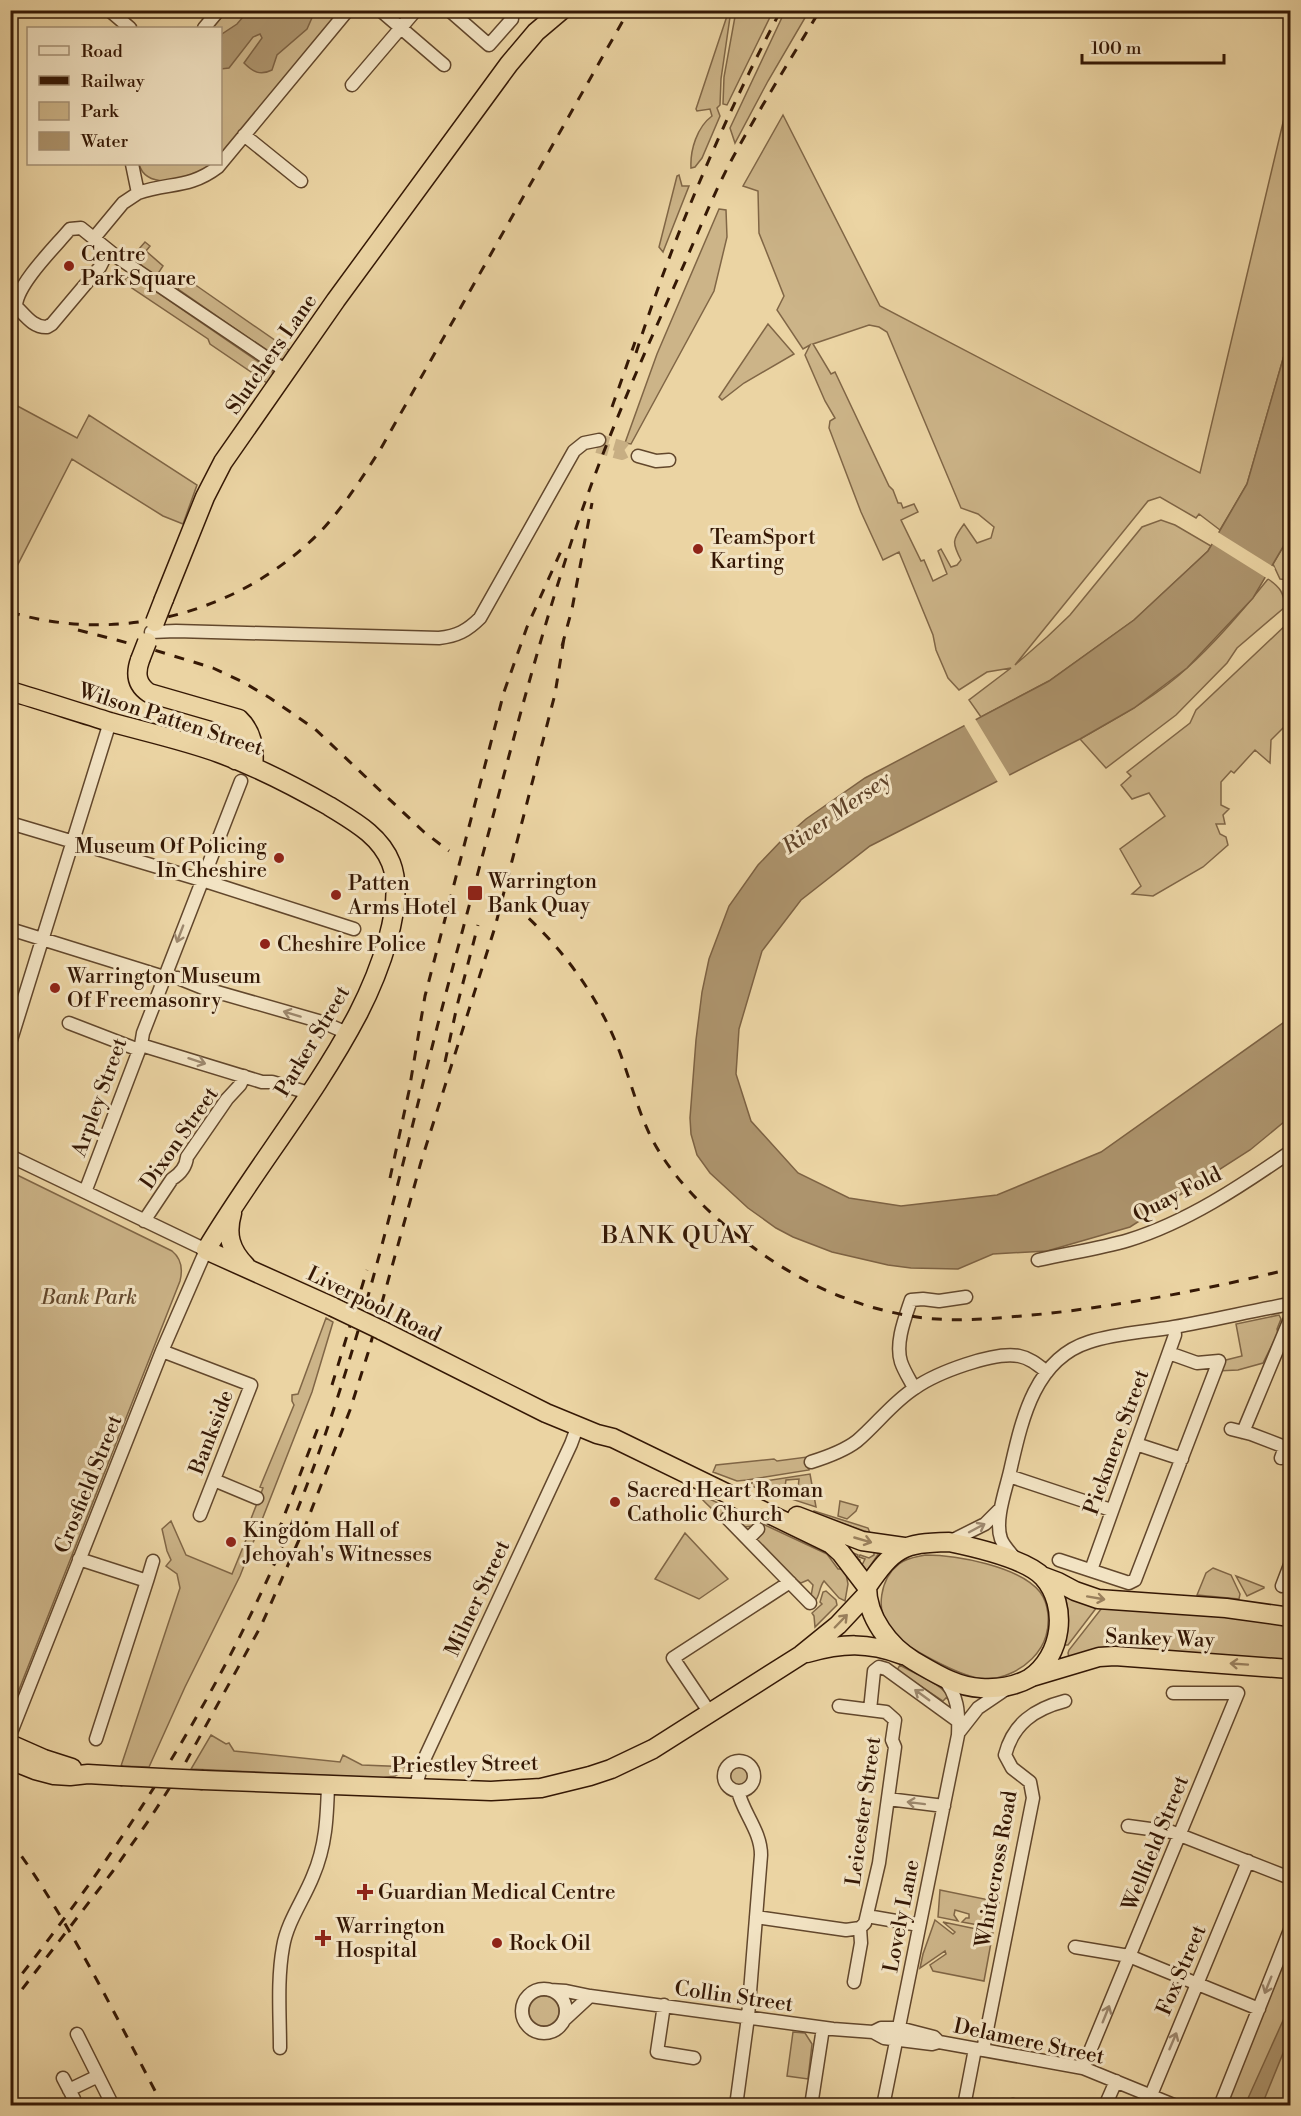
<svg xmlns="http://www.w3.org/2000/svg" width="1301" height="2116" font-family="'Libre Bodoni',serif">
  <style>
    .green { fill: #ccb488; stroke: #806646; stroke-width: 1.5; fill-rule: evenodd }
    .water { fill: #ad946d; stroke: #7d6243; stroke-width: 1.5 }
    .pier { fill: #ebd4a3 }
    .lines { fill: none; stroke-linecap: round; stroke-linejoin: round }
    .minor-tunnel { stroke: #c7ae83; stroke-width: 12; stroke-dasharray: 12 6; stroke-linecap: butt }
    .minor-casing { stroke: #62472c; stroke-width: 15 }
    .highway-casing { stroke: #351805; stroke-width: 21 }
    .minor { stroke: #f2e3c3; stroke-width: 12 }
    .highway { stroke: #ebd4a3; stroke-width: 18 }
    .rail { stroke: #351805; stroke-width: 3; stroke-dasharray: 10 10; stroke-linecap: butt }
    .highway-bridge-casing { stroke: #351805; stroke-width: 21; stroke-linecap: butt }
    .highway-bridge { stroke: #ebd4a3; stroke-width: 18 }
    .oneway { stroke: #9d886e }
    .oneway2 { stroke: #997f5c }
    .poi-dot { fill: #8f2418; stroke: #f2e3c3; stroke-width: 2 }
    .labels { text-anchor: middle; stroke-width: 6; stroke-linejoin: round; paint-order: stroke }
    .poi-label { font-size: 21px; fill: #351805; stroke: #f2e3c3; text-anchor: start }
    .street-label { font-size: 21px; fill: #351805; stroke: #f2e3c3 }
    .park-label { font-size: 21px; font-style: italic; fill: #62472c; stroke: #f2e3c3 }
    .water-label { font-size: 22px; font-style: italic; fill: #5f4329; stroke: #f2e3c3 }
    .quarter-label { font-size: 24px; letter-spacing: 1.5px; fill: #351805; stroke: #f2e3c3 }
  </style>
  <rect width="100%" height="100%" fill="#ebd4a3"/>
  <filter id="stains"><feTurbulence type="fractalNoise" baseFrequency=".00333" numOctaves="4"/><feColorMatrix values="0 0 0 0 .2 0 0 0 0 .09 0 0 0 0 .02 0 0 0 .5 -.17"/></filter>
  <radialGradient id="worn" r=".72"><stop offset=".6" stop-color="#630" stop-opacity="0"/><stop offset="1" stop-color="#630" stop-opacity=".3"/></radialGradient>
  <path class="green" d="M729 10 730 17 721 79 720 105 717 108 720 116 702 158 695 167 691 168C690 150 697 127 712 116L710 109 697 111 696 109Z
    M227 11H342L221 156 220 28H212Z
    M736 11H773L727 105 723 104 724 77Z
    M785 11H809L768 81 735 143 730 128Z
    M1290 93V288L1285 352 1247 484 1220 530 1199 514 1196 518 1160 497 1148 501 1015 665 1047 637 1070 615 1142 527 1161 520 1175 525 1211 546 1208 551 1134 620 1049 681 981 717 969 700 1011 668 987 672 959 690 948 678 936 650 933 635 899 552 883 560 861 512 829 428 830 421 835 418 825 401 805 355 810 345 803 349 777 310 784 296 759 233 758 191 743 186 783 115 880 306 1200 473ZM869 325 879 327 887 332 961 508 978 514 994 527 991 538 977 543 964 524C952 540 952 543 961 560L957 565 951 567 941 549 938 551 947 574 933 581 924 560 921 561 901 520 918 512 914 504 903 508 901 503H898L893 490 889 486 835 372 831 374 813 344Z
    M139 164H212C208 166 205 170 201 173 184 183 145 188 139 164Z
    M679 175 682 186H689L663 252 659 247 677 176Z
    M719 209 726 210 727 237 714 291 631 444 625 443 657 354Z
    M145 242 150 246 146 251 163 266 157 275 148 271 132 257Z
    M127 277 139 280 272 371 274 379 270 385 210 344 208 339 123 282Z
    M184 277 289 350 284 359H279L178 289Z
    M768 324 794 354 744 383 722 400 719 397Z
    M10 402 77 438 89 415 197 485 183 524 163 516 72 459 15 570 11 567Z
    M1290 535V580L1280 579 1273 564Z
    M1268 579C1280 587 1284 593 1285 607L1237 648 1227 663 1176 715 1106 768 1080 739C1117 718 1156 697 1187 668 1216 642 1244 609 1268 579Z
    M1290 621V721L1271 740 1270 763 1255 750 1234 773 1231 771 1221 782V805L1229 809 1223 815 1225 824H1216L1220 834 1226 837 1228 845 1203 867 1153 896 1132 894 1141 886 1120 849 1165 816 1149 793 1132 799 1121 785 1131 776 1127 772 1190 723 1196 710Z
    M11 1172 172 1251C182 1259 183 1269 180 1281L11 1710Z
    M1279 1315 1281 1319 1277 1329 1278 1333 1263 1363 1238 1370 1217 1371 1222 1361 1242 1356 1236 1324Z
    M326 1318 333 1322 312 1392 240 1576 185 1687 149 1767 121 1766 180 1588 177 1574 166 1566 171 1560 167 1551 162 1529 171 1521 186 1555 232 1574 250 1530 247 1529 263 1488 260 1487 294 1405 292 1401V1395L298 1394Z
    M807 1457 809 1470 747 1480 737 1481 713 1472 716 1465 774 1459 777 1461Z
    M810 1474 816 1507 745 1484ZM799 1479 797 1498 784 1494 786 1480Z
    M701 1495 827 1554 838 1569H845L848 1584 845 1601 839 1598 824 1581C819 1587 820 1596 815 1601L811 1596 813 1585 808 1580 801 1583 795 1580 756 1539 755 1525C736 1533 712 1510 700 1497Z
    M840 1501 858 1506 856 1511 847 1519 838 1516Z
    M814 1511 868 1528 870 1533 813 1513Z
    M685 1533 728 1579 699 1599 655 1579Z
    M851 1552 858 1555 857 1558 860 1560 858 1563 862 1565 865 1559 859 1557 860 1555 869 1558 874 1555V1552L879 1553 864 1575Z
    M925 1555C956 1555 1019 1566 1040 1592 1049 1604 1050 1622 1046 1636 1041 1653 1026 1667 1009 1674 1001 1678 991 1679 982 1679 960 1676 903 1647 890 1630 875 1610 880 1579 899 1564 906 1558 916 1557 925 1555Z
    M1213 1568 1231 1575 1240 1594 1239 1599 1197 1595 1206 1573Z
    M1236 1576 1264 1587V1588L1247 1596Z
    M826 1591 836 1600 837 1605 815 1627 814 1616 812 1613 822 1604 820 1602 823 1592Z
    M1064 1593 1097 1607 1068 1645H1064C1070 1626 1070 1611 1064 1593Z
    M1105 1604 1290 1622V1661L1115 1647 1069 1657 1068 1653 1069 1650Z
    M900 1665C914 1674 945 1684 950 1700L946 1698 943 1701 897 1670Z
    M211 1735 226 1744 229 1743 234 1751 340 1762 343 1755 362 1765 411 1767 395 1776 382 1778 191 1769Z
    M729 1776a11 11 0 1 1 22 0a11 11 0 1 1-22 0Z
    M940 1890 999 1902 994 1928 962 1922 966 1918H969V1914L955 1910 954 1915 958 1921 938 1917Z
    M935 1920 953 1934 955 1932 943 1922 986 1931 975 1936 976 1938 993 1932 984 1981 933 1971 930 1965 946 1954 945 1951 920 1968 923 1954Z
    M1290 1940V2105H1223Z
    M529 2011a15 15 0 1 1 30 0a15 15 0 1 1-30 0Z
    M793 2032 805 2033 812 2044 808 2079 787 2076Z"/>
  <path class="water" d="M248 11V10L315 11 307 29 277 55 272 70C260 76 253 72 244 63L262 38 260 34 253 37 229 68 221 69V39L222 34 237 24Z
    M1290 288V535L1253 598 1187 668 1134 708 1080 739 870 846 801 900 762 951 739 1029 736 1074 751 1121 798 1173 849 1198 901 1206 997 1195 1101 1152 1290 1018V1117L1250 1150 1130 1227 1047 1251 993 1254 958 1269 911 1268 888 1265 832 1252 793 1237 776 1228 748 1208 710 1173 697 1155 691 1134 690 1118 696 1040 702 992 709 959 729 906 758 865 781 841 806 819 865 778 1049 681 1134 620 1208 551 1247 484 1285 352Z
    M1290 2005V2036L1262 2105H1245Z"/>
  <path class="pier" d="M1216 531 1275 568 1268 579 1209 542Z
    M974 717 1011 778 999 784 963 723Z"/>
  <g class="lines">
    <path class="minor-tunnel" d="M597 447 622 454 628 451 623 447 599 440"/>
    <defs>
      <path id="minor" d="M109 10 130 28
        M380 10 444 65
        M449 10 489 45 512 19
        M204 28 219 10
        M352 85 416 10
        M244 135 301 181
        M138 193C169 182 189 189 218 167L348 10
        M94 238 123 203 138 193 132 164
        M11 302C23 311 31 328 47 327L52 324 100 267 106 255 105 248
        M16 305C18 283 55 247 70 229L81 228 117 257 286 371
        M638 456 656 461 669 460
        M151 632 176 631 439 638C457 636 467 631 480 618L574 451 584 443 599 440
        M10 823 208 882 354 929
        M10 929 167 978H178L203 988 322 1022 347 1033
        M69 1023 139 1050
        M10 1043 110 722
        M141 1045 262 1082H272L309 1093
        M10 1156 206 1250 162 1351 10 1735
        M85 1192 141 1045 143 1033 241 781
        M144 1221 172 1179C180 1174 186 1167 187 1157L227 1099 240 1085 244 1076
        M1038 1260C1068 1253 1099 1249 1129 1240 1187 1222 1241 1186 1290 1152
        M162 1351 251 1385 200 1515
        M914 1388C910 1380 904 1371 901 1362 895 1343 905 1318 911 1300L923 1299 939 1301 966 1297
        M1231 1429 1251 1434 1285 1447 1281 1458
        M1243 1432 1290 1319
        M1136 1444 1182 1459
        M811 1462C827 1457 844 1451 857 1441 877 1424 893 1402 915 1388 936 1373 994 1351 1019 1356 1030 1358 1038 1365 1047 1372
        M1009 1476 1111 1510
        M214 1480 257 1498
        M727 1518 810 1603
        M748 1539 758 1529
        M949 1542 985 1524 1000 1509
        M79 1559 147 1581 96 1739
        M1059 1560 1129 1583 1135 1580 1219 1361 1197 1363 1169 1353
        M1017 1561C1012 1554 1004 1547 1001 1539 994 1519 1007 1487 1011 1467 1022 1419 1035 1359 1089 1342 1116 1333 1146 1332 1174 1327 1213 1320 1252 1311 1290 1304
        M1091 1570 1175 1335 1174 1327
        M147 1581 153 1561
        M1282 1586 1290 1565
        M870 1710 874 1671 879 1667 886 1669 959 1722 963 1723
        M710 1713 673 1658 790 1582
        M960 1731 978 1708 1006 1689
        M724 1776a15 15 0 1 1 30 0a15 15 0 1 1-30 0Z
        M415 1789 422 1764 571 1444 578 1425
        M888 1799 944 1806
        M1128 1826 1172 1832 1290 1878
        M867 1916 919 1925
        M756 1917 846 1930 860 1928 865 1923 879 1863 895 1747 892 1740 895 1720 886 1712 839 1706
        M1075 1947 1129 1956 1259 2009
        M854 1982 861 1943 860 1928
        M522 2011a22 22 0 1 1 44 0a22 22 0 1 1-44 0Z
        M550 1990 566 1991 590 1996 833 2029 873 2032 881 2028H899L934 2037 939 2042
        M664 2005 657 2052 694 2058
        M564 2020 590 1996
        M873 2032 884 2038 932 2044 939 2042 1083 2068 1176 2106
        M77 2034 113 2106
        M280 2048C280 2015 277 1980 283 1947 287 1922 304 1899 313 1876 326 1846 327 1817 328 1786
        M983 2050 1033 1798 1030 1782 1012 1768 1005 1755C1013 1724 1034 1709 1065 1701
        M1083 2068 1238 1693H1173
        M63 2078 74 2099
        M69 2090 98 2076
        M1151 2095 1248 1861
        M736 2106 748 2017 761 1855C761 1831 743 1813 738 1791
        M811 2106 823 2028
        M883 2106 958 1735C959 1712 958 1695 943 1678
        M964 2106 975 2049
        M1013 2106V2105
        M1105 2106 1116 2081
        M1220 2106 1290 1930"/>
      <path id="highway" d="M164 599 205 497 223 462 336 300 509 64 536 32 562 10
        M140 660C135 674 137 685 149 693L239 719C253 732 255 749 253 767
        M10 691C44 701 77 712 110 722 146 732 183 740 219 753 257 767 294 786 329 806 353 821 380 835 391 863 407 904 377 977 358 1014 315 1096 253 1171 206 1250L333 1307
        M226 717C236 732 240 741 235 760
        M232 1213C226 1234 230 1250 246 1266
        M381 1330 546 1413 597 1434 613 1438 831 1544 841 1553 867 1587
        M797 1516 862 1541 904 1547
        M949 1542C973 1547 1026 1559 1043 1577 1069 1606 1062 1656 1030 1678 1016 1686 997 1689 981 1688 956 1687 935 1673 914 1661 889 1646 867 1617 867 1587 894 1548 902 1543 949 1542Z
        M1042 1576 1058 1582 1075 1591 1098 1599 1226 1608 1290 1617
        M807 1653C843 1643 867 1642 903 1655
        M1032 1677 1099 1657 1115 1656 1290 1669
        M10 1744 44 1759 72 1768
        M10 1760 35 1770 54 1775 70 1776 88 1774 121 1776
        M203 1780 491 1791 541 1788 590 1776 611 1769 653 1749 801 1655 838 1625 867 1594"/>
    </defs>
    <use href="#minor" class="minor-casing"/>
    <use href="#highway" class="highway-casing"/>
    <use href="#minor" class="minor"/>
    <use href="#highway" class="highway"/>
    <path class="rail" d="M636 353C674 235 723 120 781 10
      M612 407 635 342
      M10 612C120 645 241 613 321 531 344 506 362 478 380 450L629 10
      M78 630 151 649 213 668 243 682 270 698 315 729 424 832 449 851
      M562 646 572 609 592 503
      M514 905C556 941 592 987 614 1038 628 1070 635 1104 650 1135 669 1174 704 1209 737 1235 787 1275 841 1303 905 1315 950 1324 997 1318 1043 1314 1126 1305 1209 1289 1290 1269
      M445 1062 457 1006 478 925
      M390 1178 409 1091 425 996 504 692 527 627 561 551
      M332 1385 367 1270
      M278 1532 321 1420
      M10 1840C71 1923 115 2015 163 2106
      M10 1989C133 1835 241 1662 310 1477 359 1345 392 1208 426 1071 447 987 470 903 492 820 516 729 540 638 569 549 599 456 638 367 678 278 697 236 714 191 737 150 763 103 792 57 820 10
      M10 2005 113 1871 149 1820 183 1767 261 1626 306 1524 350 1410 368 1353 421 1162 495 927 555 694 564 638"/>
    <defs>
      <path id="highway-bridge" d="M155 622 164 599
        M140 660 147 642
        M333 1307 381 1330
        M121 1776 203 1780"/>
    </defs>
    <use href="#highway-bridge" class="highway-bridge-casing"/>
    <use href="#highway-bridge" class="highway-bridge"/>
  </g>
  <defs><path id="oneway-shaft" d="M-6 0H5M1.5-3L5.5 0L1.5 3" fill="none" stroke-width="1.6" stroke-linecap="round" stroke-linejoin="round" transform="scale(1.5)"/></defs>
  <g class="oneway">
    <use href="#oneway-shaft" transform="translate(180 934) rotate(111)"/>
    <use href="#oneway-shaft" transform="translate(292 1014) rotate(-163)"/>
    <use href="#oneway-shaft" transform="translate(197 1061) rotate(18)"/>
    <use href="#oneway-shaft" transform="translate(977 1528) rotate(-28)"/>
    <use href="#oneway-shaft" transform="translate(922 1695) rotate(-144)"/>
    <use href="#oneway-shaft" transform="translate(916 1803) rotate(-173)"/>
    <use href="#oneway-shaft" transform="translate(1268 1985) rotate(112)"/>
    <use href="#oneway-shaft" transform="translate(1106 2014) rotate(-68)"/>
    <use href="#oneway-shaft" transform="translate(1173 2041) rotate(-67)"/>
  </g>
  <g class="oneway2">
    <use href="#oneway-shaft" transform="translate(863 1540) rotate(16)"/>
    <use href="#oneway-shaft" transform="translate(1096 1598) rotate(10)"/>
    <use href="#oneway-shaft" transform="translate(841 1621) rotate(-46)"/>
    <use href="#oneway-shaft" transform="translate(1239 1664) rotate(-176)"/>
  </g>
  <g class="poi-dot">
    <circle cx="69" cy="266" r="6"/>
    <circle cx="698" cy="549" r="6"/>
    <circle cx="279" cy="858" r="6"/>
    <rect x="467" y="885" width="16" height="16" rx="3"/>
    <circle cx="336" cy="895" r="6"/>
    <circle cx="265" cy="944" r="6"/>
    <circle cx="55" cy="988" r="6"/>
    <circle cx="615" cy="1502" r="6"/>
    <circle cx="231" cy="1542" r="6"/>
    <path d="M362 1883h6v6h6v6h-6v6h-6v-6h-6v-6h6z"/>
    <path d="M320 1929h6v6h6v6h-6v6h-6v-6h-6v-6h6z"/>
    <circle cx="497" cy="1943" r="6"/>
  </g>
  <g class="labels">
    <g class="poi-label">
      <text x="81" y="261">Centre<tspan x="81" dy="24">Park Square</tspan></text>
      <text x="710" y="544">TeamSport<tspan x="710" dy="24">Karting</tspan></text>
      <text x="267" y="853" text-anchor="end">Museum Of Policing<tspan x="267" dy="24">In Cheshire</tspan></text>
      <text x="488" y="888">Warrington<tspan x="488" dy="24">Bank Quay</tspan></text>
      <text x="348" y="890">Patten<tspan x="348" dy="24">Arms Hotel</tspan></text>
      <text x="277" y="951">Cheshire Police</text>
      <text x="67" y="983">Warrington Museum<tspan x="67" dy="24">Of Freemasonry</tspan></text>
      <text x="627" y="1497">Sacred Heart Roman<tspan x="627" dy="24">Catholic Church</tspan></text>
      <text x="243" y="1537">Kingdom Hall of<tspan x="243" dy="24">Jehovah's Witnesses</tspan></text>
      <text x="378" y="1899">Guardian Medical Centre</text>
      <text x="336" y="1933">Warrington<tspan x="336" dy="24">Hospital</tspan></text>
      <text x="509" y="1950">Rock Oil</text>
    </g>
    <g class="street-label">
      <text transform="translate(271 354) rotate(-55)" y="7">Slutchers Lane</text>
      <text transform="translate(171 719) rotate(18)" y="7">Wilson Patten Street</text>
      <text transform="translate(312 1041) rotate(-59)" y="7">Parker Street</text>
      <text transform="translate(99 1097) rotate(-70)" y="7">Arpley Street</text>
      <text transform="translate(179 1138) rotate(-55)" y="7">Dixon Street</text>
      <text transform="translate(1177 1194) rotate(-27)" y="7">Quay Fold</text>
      <text transform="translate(374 1304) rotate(26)" y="7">Liverpool Road</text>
      <text transform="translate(211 1432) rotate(-69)" y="7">Bankside</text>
      <text transform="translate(1116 1442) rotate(-70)" y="7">Pickmere Street</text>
      <text transform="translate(88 1484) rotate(-68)" y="7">Crosfield Street</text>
      <text transform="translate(477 1598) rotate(-65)" y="7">Milner Street</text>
      <text transform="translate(1160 1638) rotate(2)" y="7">Sankey Way</text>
      <text transform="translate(465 1764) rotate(-1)" y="7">Priestley Street</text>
      <text transform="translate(863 1811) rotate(-82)" y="7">Leicester Street</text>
      <text transform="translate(1155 1843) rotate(-68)" y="7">Wellfield Street</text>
      <text transform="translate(996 1869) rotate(-80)" y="7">Whitecross Road</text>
      <text transform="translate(901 1916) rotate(-79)" y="7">Lovely Lane</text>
      <text transform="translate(1181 1970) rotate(-67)" y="7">Fox Street</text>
      <text transform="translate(734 1996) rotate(8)" y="7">Collin Street</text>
      <text transform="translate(1029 2041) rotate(12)" y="7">Delamere Street</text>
    </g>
    <g class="park-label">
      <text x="89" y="1304">Bank Park</text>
    </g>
    <g class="water-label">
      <text transform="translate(836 812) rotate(-35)" y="8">River Mersey</text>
    </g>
    <g class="quarter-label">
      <text x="678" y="1243">BANK QUAY</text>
    </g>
  </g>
  <rect width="1301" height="2116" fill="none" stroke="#ebd4a3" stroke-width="36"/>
  <rect x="12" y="12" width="1277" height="2092" fill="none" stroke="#351805" stroke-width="3"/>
  <rect x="18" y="18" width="1265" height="2080" fill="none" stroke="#351805" stroke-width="1.5"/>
  <rect x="27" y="27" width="195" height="138" fill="#f2e3c3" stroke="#a69277" stroke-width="1.5"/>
  <rect x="39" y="46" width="30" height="9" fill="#f2e3c3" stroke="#a69277" stroke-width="1.5"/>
  <text x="81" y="57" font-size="18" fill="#351805">Road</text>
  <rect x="39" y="76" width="30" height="9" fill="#351805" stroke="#a69277" stroke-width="1.5"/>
  <text x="81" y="87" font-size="18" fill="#351805">Railway</text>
  <rect x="39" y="102" width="30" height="18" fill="#ccb488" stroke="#a69277" stroke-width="1.5"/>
  <text x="81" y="117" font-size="18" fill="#351805">Park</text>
  <rect x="39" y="132" width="30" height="18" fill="#ad946d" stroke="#a69277" stroke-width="1.5"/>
  <text x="81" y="147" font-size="18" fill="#351805">Water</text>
  <path d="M1082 54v9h142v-9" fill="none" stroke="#351805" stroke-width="3"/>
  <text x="1091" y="54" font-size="18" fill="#351805" stroke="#f2e3c3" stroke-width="4.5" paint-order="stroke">100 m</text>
  <rect width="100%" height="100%" filter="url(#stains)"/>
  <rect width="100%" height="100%" fill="url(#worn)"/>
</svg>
